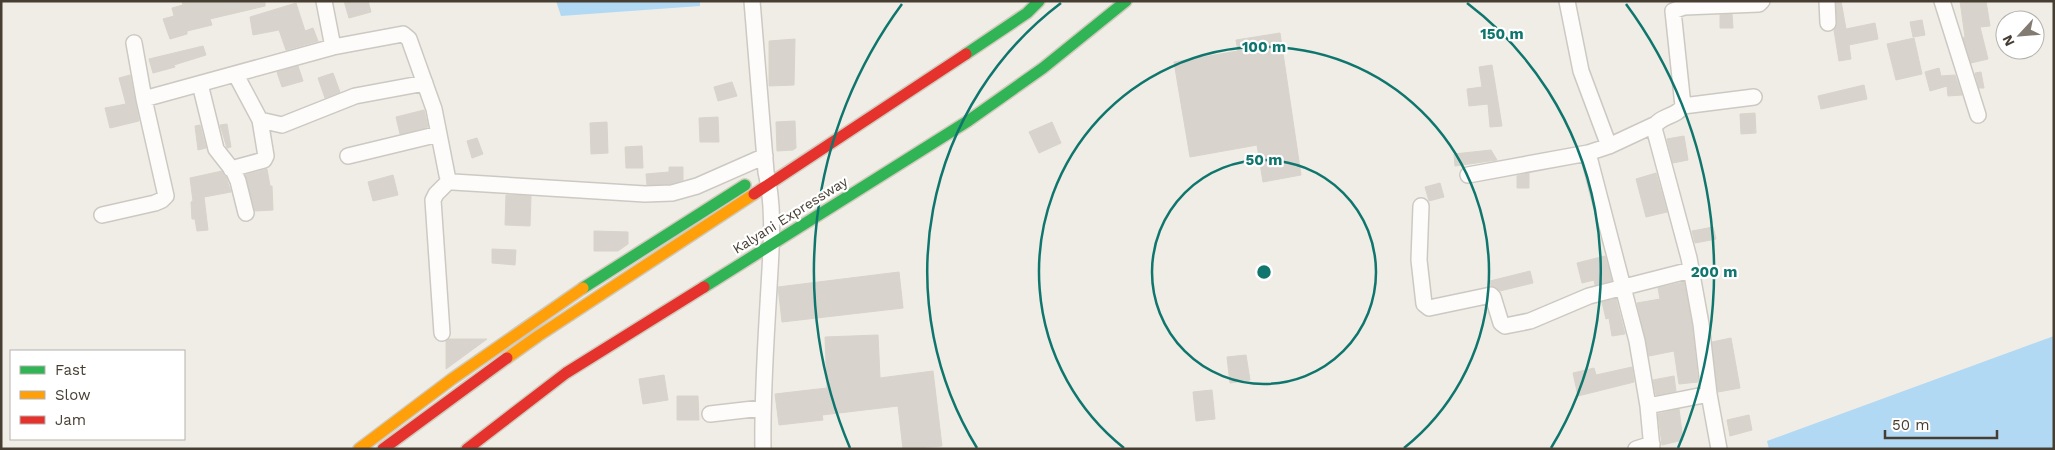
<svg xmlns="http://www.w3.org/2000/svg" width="2055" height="450" font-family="'Work Sans',sans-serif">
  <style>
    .water { fill: #b2d9f3 }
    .building { fill: #d8d4cd; stroke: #d8d4cc }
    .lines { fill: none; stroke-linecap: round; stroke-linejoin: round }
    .street-casing { stroke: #ccc9c2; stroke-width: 18 }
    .fast-casing { stroke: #d0cabc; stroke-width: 14 }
    .slow-casing { stroke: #d0cabc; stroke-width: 14 }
    .jam-casing { stroke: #d0cabc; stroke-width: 14 }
    .street { stroke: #fdfcfb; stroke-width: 15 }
    .fast { stroke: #30b455; stroke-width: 11 }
    .slow { stroke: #ff9f0a; stroke-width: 11 }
    .jam { stroke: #e5322d; stroke-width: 11 }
    .ring { fill: none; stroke: #0f766e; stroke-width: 2.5 }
    .labels { text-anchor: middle; stroke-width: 4.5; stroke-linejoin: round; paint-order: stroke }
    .street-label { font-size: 14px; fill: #463e32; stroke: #fff }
    .centre { fill: #0f766e; stroke: #fff; stroke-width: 2.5 }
    .ring-label { font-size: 15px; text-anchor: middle; font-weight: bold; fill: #0f766e; stroke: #fff; stroke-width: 4.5; stroke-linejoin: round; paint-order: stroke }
  </style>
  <rect width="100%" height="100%" fill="#f0ede6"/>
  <path class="water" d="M556 1H700V6L561 16Z
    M2054 336V449H1769L1767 441Z"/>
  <path class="building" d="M182 1H265V6L210 19 212 25 187 31V34L170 39 163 19 174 16 172 8 183 5Z
    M344 1H368L371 12 349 18Z
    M1836 1H1841L1846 29 1875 23 1878 39 1849 45 1851 59 1839 61 1834 30 1837 23Z
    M1960 1H1986L1990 26 1980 27 1988 59 1971 63 1963 38 1965 37Z
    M296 3 305 31 313 28 318 41 286 50 279 30 253 35 250 17Z
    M1732 14 1733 28H1720V15Z
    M1922 20 1925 35 1913 37 1910 22Z
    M1280 33 1301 175 1263 182 1257 145 1190 157 1174 62 1238 51 1236 40Z
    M1914 38 1922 74 1896 80 1887 44Z
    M795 39 794 85 769 86V41Z
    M203 46 206 55 174 65 175 67 153 73 149 59Z
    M1492 65 1502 126 1490 127 1488 104 1469 106 1467 89 1482 87 1479 67Z
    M298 66 303 81 282 87 277 72Z
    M1939 68 1941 76 1955 75 1962 95 1948 96 1947 86 1930 91 1925 72Z
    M1981 72 1984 88H1979L1975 73Z
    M333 73 340 92 325 98 318 78Z
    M130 75 139 121 110 128 105 108 126 104 119 78Z
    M732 82 737 96 718 101 714 87Z
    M1864 85 1867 99 1821 109 1818 96Z
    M424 110 428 127 400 134 396 117Z
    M1755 113 1756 133 1741 134 1740 114Z
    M718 117 719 142H700L699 118Z
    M795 121 796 148 793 150 777 151 776 122Z
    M607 122 608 153 591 154 590 123Z
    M1052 122 1061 143 1039 153 1029 132Z
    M227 124 231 147 227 148 220 125Z
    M200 125 206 148 198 150 195 126Z
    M1684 136 1688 160 1673 163 1667 139Z
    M477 138 483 154 472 158 467 141Z
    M642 146 643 168H626L625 147Z
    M1491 150 1497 160 1455 166 1454 154Z
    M669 167H683V180L671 184 647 185 646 174 669 172Z
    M267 169 270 186H272L273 210 255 211 245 175Z
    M222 171 226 177 231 192 204 197 208 230 197 231 195 219H192L191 202 193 201 190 178Z
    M1529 173V188H1517V176Z
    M1656 173 1667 212 1646 217 1636 179Z
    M393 175 398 195 373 201 368 182Z
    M1440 183 1444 197 1429 201 1425 187Z
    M506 195 531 196 530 226 505 225Z
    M1713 227 1716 239 1695 243 1692 231Z
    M594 231 628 232V244L618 251H594Z
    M492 249 516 250 515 265 492 263Z
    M1605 256 1612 281 1595 285 1594 280 1582 283 1577 263Z
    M1530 271 1533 283 1500 291 1491 286 1490 281Z
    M899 272 903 308 782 322 778 287Z
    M1684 282 1692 325 1698 382 1679 384 1674 351 1649 356 1637 303 1660 299 1658 288Z
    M1616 299 1625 334 1612 336 1609 318 1606 319 1602 302Z
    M878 335 880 378 933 371 942 446 903 449 898 406 822 415 823 420 779 425 775 394 827 388 825 337Z
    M1731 338 1740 388 1718 392 1712 342Z
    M449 339H487L446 369V341Z
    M1246 355 1250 380 1230 383 1227 357Z
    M1632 367 1634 382 1578 396 1573 373 1594 368 1596 375Z
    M664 375 668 400 643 404 639 379Z
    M1674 376 1676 391 1656 395 1653 380Z
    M1212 390 1215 419 1196 421 1193 392Z
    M677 396H698L699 420H677Z
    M1679 409 1683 440 1662 445 1658 414Z
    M1749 415 1752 430 1730 436 1727 420Z"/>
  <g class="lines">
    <defs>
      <path id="street" d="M324 1 333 47
        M752 1 766 172C775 209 771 250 769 287 766 341 762 395 763 449
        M1567 1 1581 71 1609 146
        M1827 1 1828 23
        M1942 1 1978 115
        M134 43 144 99 333 47 403 34 409 39 434 109 447 175 449 181 453 182 645 194 672 193 697 186 765 156
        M200 84 216 149 234 172 238 181 246 213
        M1683 106 1754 97
        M260 120 282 125 355 96 425 83
        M1588 153 1637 341 1648 406 1652 449
        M348 156 439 134
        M231 169 264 160 266 156 260 120 236 75
        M1468 175 1588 153 1609 146 1654 125
        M1421 206 1419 260 1424 304 1429 308 1491 295 1493 297 1501 323 1505 326 1530 321 1589 296 1691 270
        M102 215 155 203 162 200 166 196 144 99
        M442 333 433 200 436 194 449 181
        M1648 406 1709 394
        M710 414 762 408
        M1636 449 1652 444
        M1719 449 1709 394 1701 324 1689 258 1654 128C1658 116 1677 117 1683 106L1673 11 1684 7 1759 4 1762 1"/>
      <path id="fast" d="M966 54 1027 13 1039 1
        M704 287 968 121 1043 68 1126 1
        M583 288 745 185"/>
      <path id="slow" d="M507 358 538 336 754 194
        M359 449 452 379 583 288"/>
      <path id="jam" d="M754 194 966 54
        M383 449 507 358
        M467 449 566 373 704 287"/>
    </defs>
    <use href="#street" class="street-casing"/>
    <use href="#fast" class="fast-casing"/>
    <use href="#slow" class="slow-casing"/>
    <use href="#jam" class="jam-casing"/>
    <use href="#street" class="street"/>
    <use href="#fast" class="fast"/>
    <use href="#slow" class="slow"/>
    <use href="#jam" class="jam"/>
  </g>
  <g class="ring">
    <circle cx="1264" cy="272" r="112"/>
    <path d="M1124 448A225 225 0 1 1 1404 448"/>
    <path d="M977 448A337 337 0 0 1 1061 3M1467 3A337 337 0 0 1 1551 448"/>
    <path d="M850 448A450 450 0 0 1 902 4M1626 4A450 450 0 0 1 1678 448"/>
  </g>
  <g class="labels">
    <g class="street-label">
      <text transform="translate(790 215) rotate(-32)" y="5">Kalyani Expressway</text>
    </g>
  </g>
  <circle cx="1264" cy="272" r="8" class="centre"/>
  <g class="ring-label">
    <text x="1502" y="39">150 m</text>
    <text x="1264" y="52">100 m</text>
    <text x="1264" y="165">50 m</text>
    <text x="1714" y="277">200 m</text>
  </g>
  <rect width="2055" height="450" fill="none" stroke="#463e32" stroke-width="5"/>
  <rect x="10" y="350" width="175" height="90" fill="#ffffff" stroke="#b5b2ad"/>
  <rect x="20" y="366" width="25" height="8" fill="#30b455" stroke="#b5b2ad"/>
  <text x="55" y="375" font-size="15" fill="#463e32">Fast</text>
  <rect x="20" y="391" width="25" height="8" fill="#ff9f0a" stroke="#b5b2ad"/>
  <text x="55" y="400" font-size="15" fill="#463e32">Slow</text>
  <rect x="20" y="416" width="25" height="8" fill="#e5322d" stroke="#b5b2ad"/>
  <text x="55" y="425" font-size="15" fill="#463e32">Jam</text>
  <g transform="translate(2020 35) rotate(244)"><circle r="24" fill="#ffffff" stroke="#b5b2ad"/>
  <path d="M0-4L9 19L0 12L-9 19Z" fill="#827b71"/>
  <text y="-8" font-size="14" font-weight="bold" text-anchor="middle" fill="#463e32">N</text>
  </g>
  <path d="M1885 430v8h112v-8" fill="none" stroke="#463e32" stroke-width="2.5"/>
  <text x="1892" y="430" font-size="15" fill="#463e32" stroke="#ffffff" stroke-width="4" paint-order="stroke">50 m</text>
</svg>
